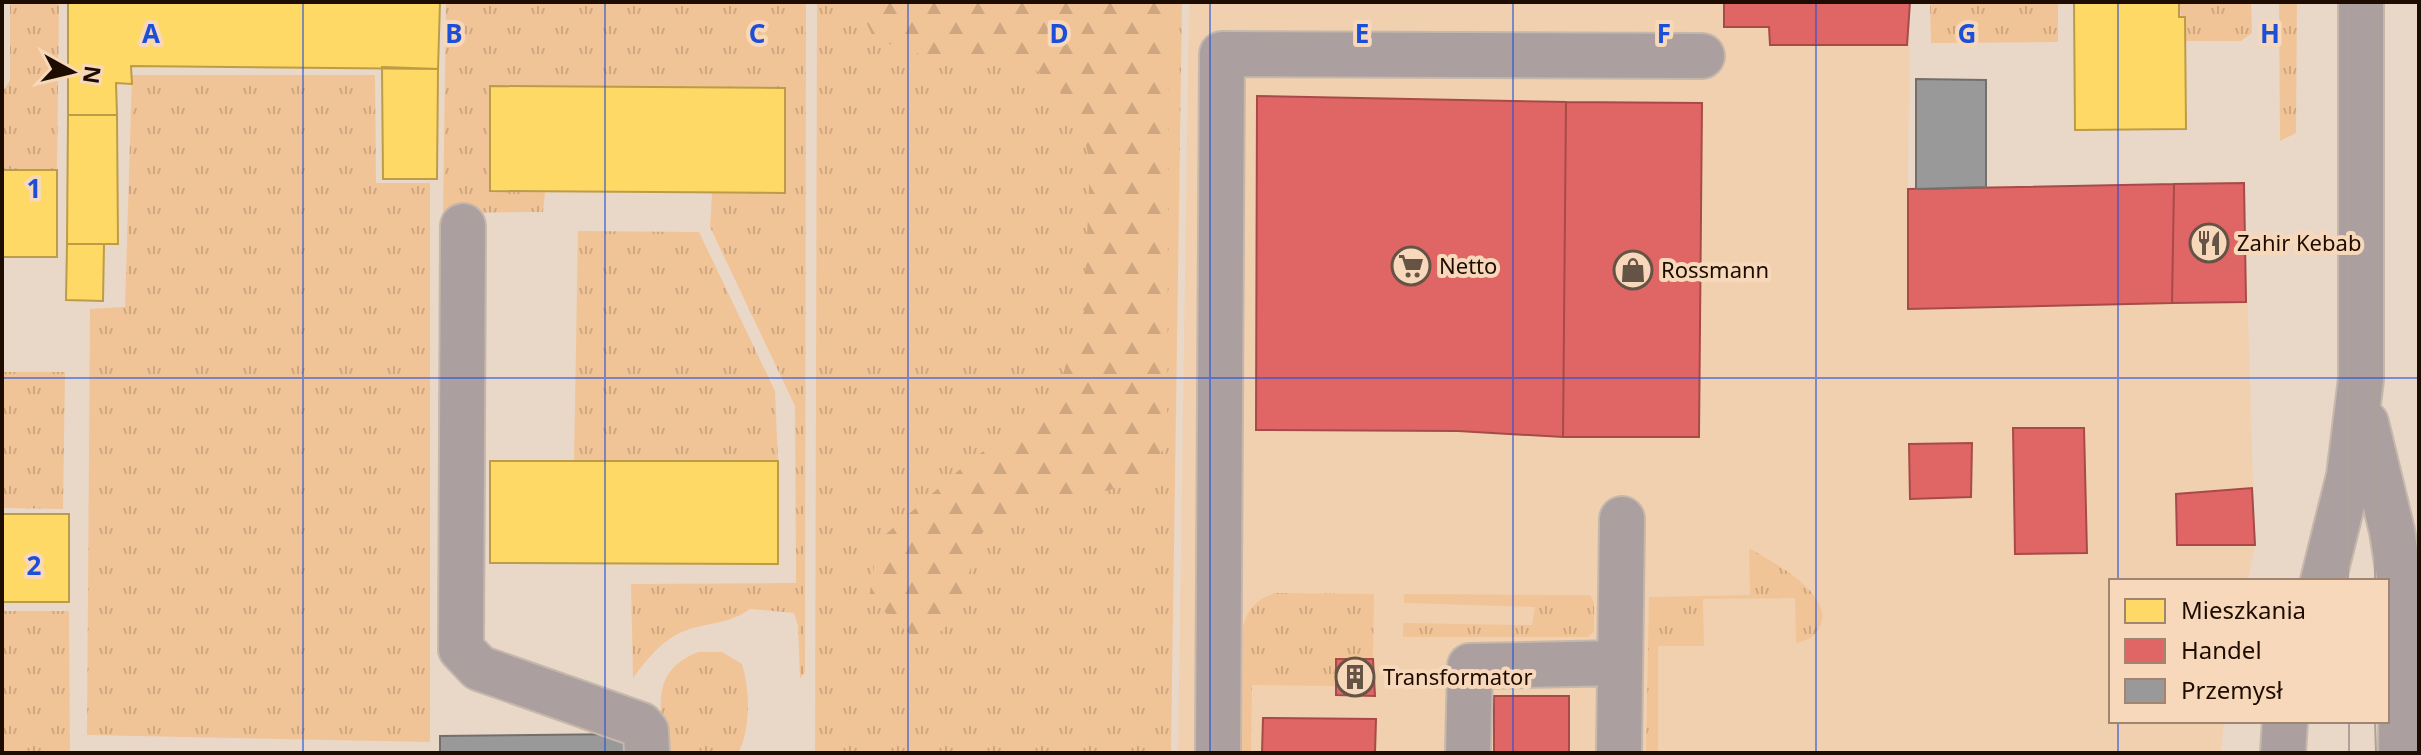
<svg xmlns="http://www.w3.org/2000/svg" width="2421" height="755" font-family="'Noto Sans',sans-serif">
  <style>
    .built { fill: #f1d0b0 }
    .grass { fill: url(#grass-tufts) }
    .forest { fill: url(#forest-firs) }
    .homes { fill: #ffd966; stroke: #bc9c47; stroke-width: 2 }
    .shops { fill: #e06666; stroke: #a64b47; stroke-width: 2 }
    .industry { fill: #999; stroke: #746f6b; stroke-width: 2 }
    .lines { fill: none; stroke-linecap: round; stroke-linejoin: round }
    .minor-casing { stroke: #c6b7ab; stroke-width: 48 }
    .minor { stroke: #ac9f9f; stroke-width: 44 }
    .tram { stroke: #aea199; stroke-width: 2 }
    .grid { fill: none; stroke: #1d4ed8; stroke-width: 2; stroke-opacity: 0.55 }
    .labels { text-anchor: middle; stroke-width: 8; stroke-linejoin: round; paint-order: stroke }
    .poi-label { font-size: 22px; fill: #1e0c00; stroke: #f7d8ba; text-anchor: start }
    .grid-label { font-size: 26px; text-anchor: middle; font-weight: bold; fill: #1d4ed8; stroke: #f7d8ba; stroke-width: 8; stroke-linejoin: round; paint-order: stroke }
  </style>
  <defs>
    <pattern id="grass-tufts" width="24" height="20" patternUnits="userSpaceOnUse" patternTransform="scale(2)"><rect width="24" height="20" fill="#f1c497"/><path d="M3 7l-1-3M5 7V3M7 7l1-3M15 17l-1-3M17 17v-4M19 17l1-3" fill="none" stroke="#cea780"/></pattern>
    <pattern id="forest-firs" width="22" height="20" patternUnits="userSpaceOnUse" patternTransform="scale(2)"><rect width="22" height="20" fill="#f1c497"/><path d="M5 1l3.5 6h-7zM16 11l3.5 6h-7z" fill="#cea780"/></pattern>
  </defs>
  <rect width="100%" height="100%" fill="#e9d8c8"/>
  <path class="built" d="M1189 2H1910L1908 188 2244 183 2255 545 2248 581H2111V721H2224L2221 753H1178Z"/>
  <path class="grass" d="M10 2H59L57 170H2V93L10 80Z
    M446 2H806L805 673 800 678 798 626 794 613 750 609C731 623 713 622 690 629 664 637 649 657 633 678L631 584 796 583 795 406 710 227 712 193H785L491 86 490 191 545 192 543 212 443 213Z
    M817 2H1182L1171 753H815Z
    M1930 2H2058V42L1931 43Z
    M2179 2H2251L2252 33 2241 41H2185Z
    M2279 2H2297L2296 133 2280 141Z
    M132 75H375L376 183H430V742L87 735 90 309 125 307Z
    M578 231 699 232 775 391 778 461H574Z
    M2 372H65L63 509 2 508Z
    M1749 548C1771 561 1835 594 1820 626 1816 637 1806 641 1796 643L1795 598 1703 599 1704 646H1658V753H1646L1649 597 1750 595Z
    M1275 593 1374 594 1373 659H1336V686L1252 685 1251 753H1242L1243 627C1247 609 1258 598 1275 593Z
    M1404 594 1590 595 1594 602V631L1588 637H1403V623L1532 625 1535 607 1404 603Z
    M2 611H69L70 753H2Z
    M698 652H722L742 664C750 689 751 730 738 753H664C662 709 648 672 698 652Z"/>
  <path class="forest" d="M857 2 1169 4 1167 445 1138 482 1080 498 1033 502 982 533 954 620 923 646 869 598 878 541 973 458 1052 407 1084 311 1090 164 1078 108 1029 64 932 58 874 39Z"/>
  <path class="homes" d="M68 2H440L438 69 131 66 132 84 116 83 117 115H68Z
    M2074 2H2179V17H2185L2186 129 2075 130Z
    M382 67 438 69 437 179H383Z
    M490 86 785 88V193L490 191Z
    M68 115H117L118 244H67Z
    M2 170H57V257H2Z
    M67 244H104L103 301 66 300Z
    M490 461H778V564L490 563Z
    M2 514H69V602H2Z"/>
  <path class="shops" d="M1724 2H1910L1907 45H1770L1769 27H1724Z
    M1257 96 1566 102 1563 437 1458 431 1256 430Z
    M1566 102 1702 103 1699 437H1563Z
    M2244 183 2246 302 2172 303 2174 184Z
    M2174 184 2172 303 1908 309V189Z
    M2013 428H2084L2087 553 2015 554Z
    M1972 443 1971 497 1910 499 1909 444Z
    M2252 488 2255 545H2177L2176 494Z
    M1336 659H1373L1375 696 1336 695Z
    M1494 696H1569V753H1494Z
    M1263 718 1376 719 1375 753H1262Z"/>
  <path class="industry" d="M1916 79 1986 80V187L1916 189Z
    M627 734V753H440V736Z"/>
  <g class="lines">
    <defs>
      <path id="minor" d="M463 226 461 649 479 668 641 725 646 731 647 753
        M2366 423 2392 531 2402 594 2401 753
        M2323 581 2349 476 2361 379V2
        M1218 753 1222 54 1702 56
        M1468 753 1470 666 1620 663
        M1619 753 1622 519
        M2283 753 2285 721"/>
    </defs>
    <use href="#minor" class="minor-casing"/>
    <use href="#minor" class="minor"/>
    <path class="tram" d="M2348 2V581
      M2374 2 2375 581
      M2349 721V753
      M2375 721 2376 753"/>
  </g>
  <path class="grid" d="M303 2V753M605 2V753M908 2V753M1210 2V753M1513 2V753M1816 2V753M2118 2V581M2 378H2419M2118 721V753"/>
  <defs>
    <symbol id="restaurant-ring" viewBox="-11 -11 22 22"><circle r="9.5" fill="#f7d8ba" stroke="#655346" stroke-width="1.5"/><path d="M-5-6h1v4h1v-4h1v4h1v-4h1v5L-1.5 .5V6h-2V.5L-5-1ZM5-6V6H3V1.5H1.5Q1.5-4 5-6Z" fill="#655346"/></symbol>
    <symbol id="supermarket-ring" viewBox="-11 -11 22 22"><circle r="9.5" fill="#f7d8ba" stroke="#655346" stroke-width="1.5"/><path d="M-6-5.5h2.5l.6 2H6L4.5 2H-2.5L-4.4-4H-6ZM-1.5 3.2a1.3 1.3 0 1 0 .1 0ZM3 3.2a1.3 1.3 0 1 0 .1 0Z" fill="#655346"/></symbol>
    <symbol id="shop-ring" viewBox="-11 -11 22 22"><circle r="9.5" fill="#f7d8ba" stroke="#655346" stroke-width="1.5"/><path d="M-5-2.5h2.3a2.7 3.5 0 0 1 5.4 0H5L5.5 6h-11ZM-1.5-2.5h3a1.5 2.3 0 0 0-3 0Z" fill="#655346"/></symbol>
    <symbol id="building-ring" viewBox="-11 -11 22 22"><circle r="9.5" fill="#f7d8ba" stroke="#655346" stroke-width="1.5"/><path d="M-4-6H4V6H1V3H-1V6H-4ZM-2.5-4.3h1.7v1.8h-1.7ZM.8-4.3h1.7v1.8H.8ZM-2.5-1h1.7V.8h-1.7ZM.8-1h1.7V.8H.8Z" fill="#655346"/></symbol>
  </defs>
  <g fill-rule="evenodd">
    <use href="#restaurant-ring" x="2187" y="221" width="44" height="44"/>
    <use href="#supermarket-ring" x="1389" y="244" width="44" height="44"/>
    <use href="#shop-ring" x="1611" y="248" width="44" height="44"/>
    <use href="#building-ring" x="1333" y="655" width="44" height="44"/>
  </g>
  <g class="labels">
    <g class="poi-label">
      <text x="2237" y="251">Zahir Kebab</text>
      <text x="1439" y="274">Netto</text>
      <text x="1661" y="278">Rossmann</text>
      <text x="1383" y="685">Transformator</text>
    </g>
  </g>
  <g class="grid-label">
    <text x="151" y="43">A</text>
    <text x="454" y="43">B</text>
    <text x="757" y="43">C</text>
    <text x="1059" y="43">D</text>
    <text x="1362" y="43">E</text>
    <text x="1664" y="43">F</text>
    <text x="1967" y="43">G</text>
    <text x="2270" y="43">H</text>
    <text x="34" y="198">1</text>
    <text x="34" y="575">2</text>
  </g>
  <rect width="2421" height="755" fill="none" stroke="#1e0c00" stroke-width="8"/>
  <rect x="2109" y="579" width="280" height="144" fill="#f7d8ba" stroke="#a08670" stroke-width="2"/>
  <rect x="2125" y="599" width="40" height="24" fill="#ffd966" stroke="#a08670" stroke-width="2"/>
  <text x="2181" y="619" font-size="24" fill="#1e0c00">Mieszkania</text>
  <rect x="2125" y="639" width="40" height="24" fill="#e06666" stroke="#a08670" stroke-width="2"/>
  <text x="2181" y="659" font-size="24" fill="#1e0c00">Handel</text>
  <rect x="2125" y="679" width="40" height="24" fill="#999999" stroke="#a08670" stroke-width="2"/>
  <text x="2181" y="699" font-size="24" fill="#1e0c00">Przemysł</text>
  <g transform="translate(72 72) rotate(98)" stroke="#f7d8ba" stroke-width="6" paint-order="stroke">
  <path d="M0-6L14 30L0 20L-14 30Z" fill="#1e0c00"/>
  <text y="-12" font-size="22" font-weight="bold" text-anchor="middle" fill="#1e0c00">N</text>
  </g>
</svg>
